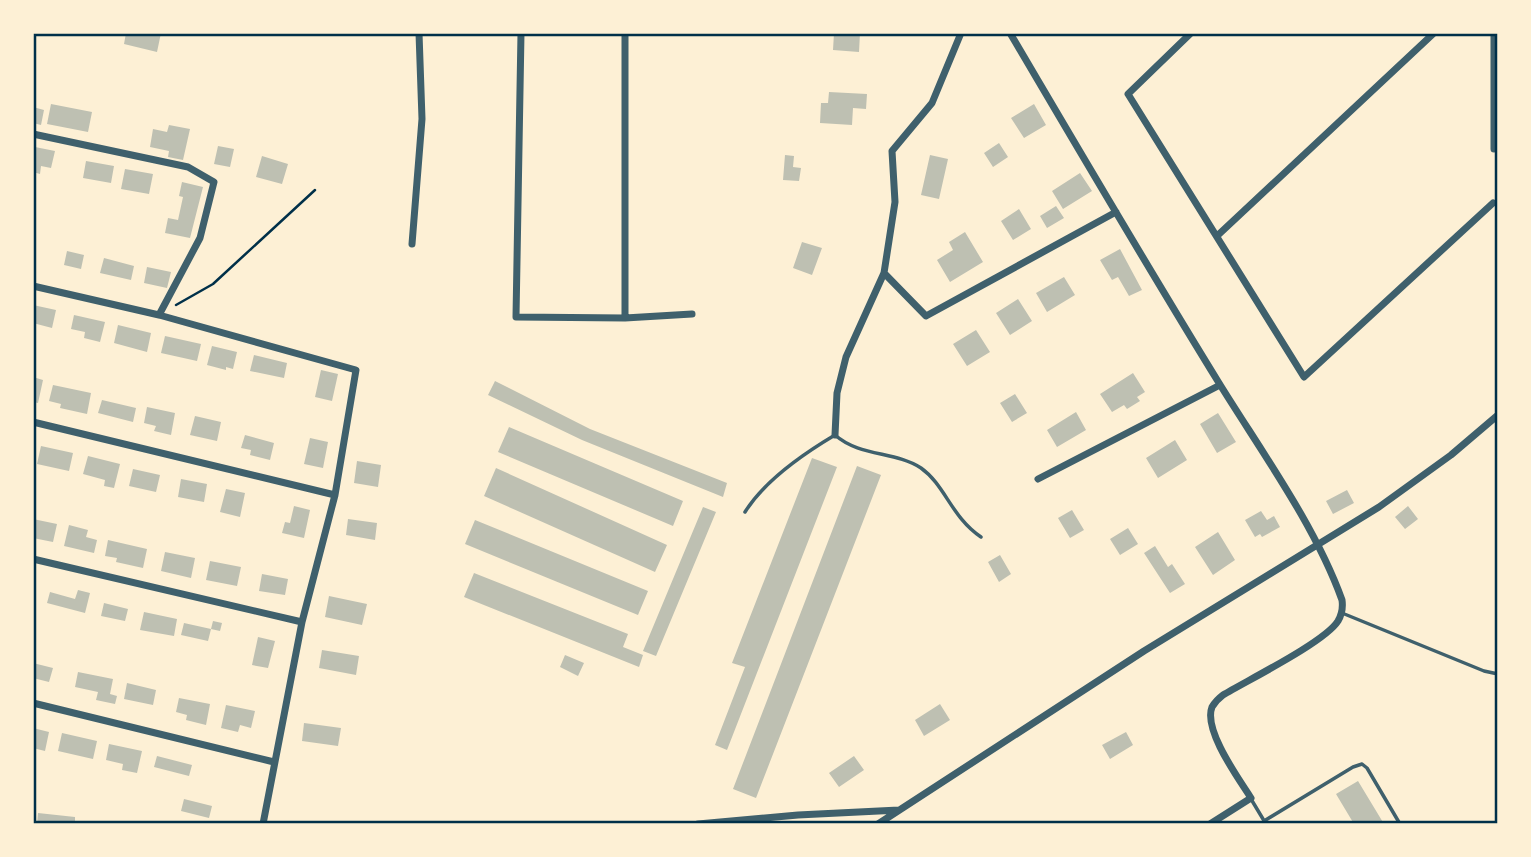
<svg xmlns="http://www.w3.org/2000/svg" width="1531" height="857" font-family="'IBM Plex Sans',sans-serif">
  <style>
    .building { fill: #bec0b2 }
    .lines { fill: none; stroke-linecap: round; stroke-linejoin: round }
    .path { stroke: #003049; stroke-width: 2.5 }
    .service { stroke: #3f606c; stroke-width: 3.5 }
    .minor { stroke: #3f606c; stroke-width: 7 }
    .neatline { fill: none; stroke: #003049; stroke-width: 2.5 }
  </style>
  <rect width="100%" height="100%" fill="#fdf0d5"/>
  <path class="building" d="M126 33H161L157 52 124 44Z
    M834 33H860L859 52 833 50Z
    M829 92 867 94 866 109 853 108 852 125 820 123 821 103H828Z
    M51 104 92 112 88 132 47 124Z
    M1034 104 1046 125 1024 138 1011 118Z
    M33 107 44 110 41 125 33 123Z
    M169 125 190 129 183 160 168 157 169 151 150 147 153 129 167 132Z
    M999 143 1008 157 993 167 984 153Z
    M218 146 234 149 230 167 214 164Z
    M35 147 55 151 51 168 41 166 40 174 33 172Z
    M785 155 794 156 793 167 801 168 799 181 783 180Z
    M930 155 948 159 939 199 921 195Z
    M262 156 288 164 282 184 256 177Z
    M86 161 114 166 111 183 83 178Z
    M125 169 153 174 149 194 121 189Z
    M1080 173 1092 191 1063 209 1052 191Z
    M182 182 203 187 190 238 165 233 168 218 178 220 183 197 179 196Z
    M1056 206 1064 218 1047 228 1040 216Z
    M1019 209 1031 229 1013 240 1001 221Z
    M965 232 983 262 950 282 937 260 953 250 949 242Z
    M802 242 822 248 812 275 793 268Z
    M1120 249 1142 290 1129 296 1118 277 1112 280 1100 260Z
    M67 251 84 255 81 269 64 265Z
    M104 258 134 266 131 280 100 273Z
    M147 267 171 272 167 288 144 283Z
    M1064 277 1075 295 1047 312 1036 293Z
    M1018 299 1032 321 1010 335 996 313Z
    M33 305 56 310 52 328 33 323Z
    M74 315 105 322 100 342 84 338 85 332 71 329Z
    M118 325 151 333 147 352 114 343Z
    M976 330 990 352 967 366 953 344Z
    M165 336 201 344 197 361 161 353Z
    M212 346 237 352 233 369 226 367V370L207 365Z
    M254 355 287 363 284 378 250 371Z
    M321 370 338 374 332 401 315 397Z
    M1133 373 1145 392 1137 397 1140 401 1127 409 1124 405 1112 412 1100 394Z
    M33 377 43 380 38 403 33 402Z
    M495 381 590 429 727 483 723 497 582 440 488 395Z
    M53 385 91 393 87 414 60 408 61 404 49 401Z
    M1015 394 1027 413 1012 422 1000 403Z
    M102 400 136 408 133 422 98 413Z
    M147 407 175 413 171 435 154 431 156 426 144 423Z
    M1076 412 1086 430 1057 447 1047 430Z
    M1218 413 1236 442 1217 453 1200 424Z
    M195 416 221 422 217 441 190 435Z
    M509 427 683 501 673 526 498 452Z
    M245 435 274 443 270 460 250 455 251 450 241 448Z
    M310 438 328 442 323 468 304 464Z
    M1175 440 1187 460 1158 478 1146 458Z
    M41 446 73 453 69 471 37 464Z
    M88 456 120 464 114 488 104 486 105 480 83 474Z
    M812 458 837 467 727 750 715 745 745 667 732 663Z
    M357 461 381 465 378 487 354 483Z
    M857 466 881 475 756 798 733 789Z
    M496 468 667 545 655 572 484 496Z
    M133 469 160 475 156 492 129 486Z
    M181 479 207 484 204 502 178 497Z
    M226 489 245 493 240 517 220 512Z
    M1347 490 1354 503 1333 514 1326 501Z
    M294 506 310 510 304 538 282 533 285 522 290 523Z
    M1408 506 1418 519 1405 529 1395 517Z
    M703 507 716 512 656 656 643 651Z
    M1072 510 1084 530 1070 538 1058 518Z
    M1261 511 1267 520 1274 516 1280 527 1262 537 1260 534 1255 537 1245 520Z
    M33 519 57 524 53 542 33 538Z
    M348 519 377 523 375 540 346 535Z
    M475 520 648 591 638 615 465 544Z
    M69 525 88 530 86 537 97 540 94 553 64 546Z
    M1128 528 1138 544 1120 555 1110 539Z
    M1218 532 1235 560 1213 575 1195 547Z
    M108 540 147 549 143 568 116 562 117 558 105 556Z
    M1155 546 1168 567 1172 564 1185 584 1170 593 1144 553Z
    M165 552 195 558 191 578 161 571Z
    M1000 555 1011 574 999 582 988 562Z
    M210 561 241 567 237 586 206 580Z
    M474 573 628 634 623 647 643 655 639 667 464 597Z
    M262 574 288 579 285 595 259 591Z
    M78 590 90 593 85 613 47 603 50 592 75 599Z
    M329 596 367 604 362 625 325 617Z
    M104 603 128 609 125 621 101 616Z
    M144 612 177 619 174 636 140 630Z
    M213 621 222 623 220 631 211 629 208 641 181 635 184 623 211 629Z
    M258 637 275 641 268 668 252 665Z
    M322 650 359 656 356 675 319 668Z
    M565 655 584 663 578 676 560 667Z
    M33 663 53 668 49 682 33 678Z
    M78 672 113 679 110 694 117 696 115 704 96 700 98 692 75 687Z
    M127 683 156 690 153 705 124 699Z
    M179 698 210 704 206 725 186 720 187 715 176 712Z
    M940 704 950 720 924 736 915 720Z
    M226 705 255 711 251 728 240 725 238 732 221 728Z
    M304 723 341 728 338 746 302 741Z
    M33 728 49 732 45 751 33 748Z
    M1126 732 1133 745 1110 759 1102 745Z
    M62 733 97 741 93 759 58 751Z
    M109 744 142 751 137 773 122 770 123 764 106 760Z
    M157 756 192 765 189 776 154 767Z
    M854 756 864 770 839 787 829 773Z
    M1358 781 1384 824H1354L1336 794Z
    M184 799 212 806 209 818 181 811Z
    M38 813 75 817V824H37Z"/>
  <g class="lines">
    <path class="path" d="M176 305 213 284 315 190"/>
    <path class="service" d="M745 512C765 480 803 454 835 435 860 457 895 451 921 468 945 485 952 518 981 537
      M1342 613 1484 671 1498 674
      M1251 799 1266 824
      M1264 821 1353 767 1362 764 1367 768 1400 824"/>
    <path class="minor" d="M521 33 516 317 625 318V33
      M1010 33C1079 150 1148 268 1219 383 1261 451 1315 525 1342 600 1343 607 1342 614 1338 621 1325 642 1248 680 1223 695 1219 698 1215 702 1212 707 1203 730 1239 779 1251 798L1210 824
      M1191 33 1128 94 1304 377 1493 203
      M33 134 188 167 214 182 200 238 159 315
      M1494 149V33
      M1217 236 1434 33
      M412 244 422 119 419 33
      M884 273 926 316 1116 212
      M33 286 159 315 356 370 335 495 302 622 263 824
      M625 318 692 314
      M33 422 335 495
      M835 435 837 393 846 357 884 273 895 202 892 151 932 103 961 33
      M1038 479 1220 385
      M33 559 302 622
      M33 703 274 762
      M698 824 798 815 899 810
      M878 824 1144 651 1379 507 1451 455 1498 415"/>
  </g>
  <rect width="1531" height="857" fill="none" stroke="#fdf0d5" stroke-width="70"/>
  <rect x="35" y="35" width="1461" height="787" class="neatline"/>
</svg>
